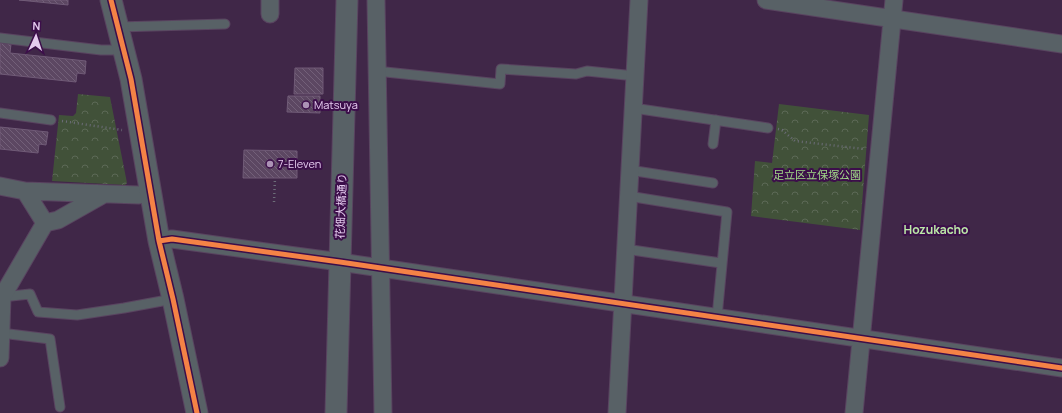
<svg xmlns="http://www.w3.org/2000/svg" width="1062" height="413" font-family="Manrope,'Noto Sans JP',sans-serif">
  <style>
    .forest { fill: url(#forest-crowns) }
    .building { fill: url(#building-back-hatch); stroke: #705b77 }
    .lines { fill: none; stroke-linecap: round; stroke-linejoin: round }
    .service-casing { stroke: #594460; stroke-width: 11 }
    .minor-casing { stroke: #594460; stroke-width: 19 }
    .tertiary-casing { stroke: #594460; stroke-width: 23 }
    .path { stroke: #6c6d78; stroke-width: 2.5; stroke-dasharray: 1 3; stroke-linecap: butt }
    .service { stroke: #586166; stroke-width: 9 }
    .minor { stroke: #586166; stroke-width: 17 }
    .tertiary { stroke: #586166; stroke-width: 21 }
    .cycleway-casing { stroke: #3c0e4a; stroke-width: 8 }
    .cycleway { stroke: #f48246; stroke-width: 5 }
    .poi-dot { fill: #ab92b5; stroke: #3c0e4a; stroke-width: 1.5 }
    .labels { text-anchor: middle; stroke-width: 4; stroke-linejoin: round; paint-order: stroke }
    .poi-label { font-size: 11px; fill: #e5cbef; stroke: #3c0e4a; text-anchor: start }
    .park-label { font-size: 11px; fill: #a0d887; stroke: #3c0e4a }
    .street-label { font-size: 11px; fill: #e5cbef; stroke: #3c0e4a }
    .neighbourhood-label { font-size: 12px; font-weight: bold; fill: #bceaa8; stroke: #3c0e4a }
  </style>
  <defs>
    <pattern id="forest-crowns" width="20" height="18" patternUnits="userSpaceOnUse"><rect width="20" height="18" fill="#415139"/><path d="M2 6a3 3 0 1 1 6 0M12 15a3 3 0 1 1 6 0" fill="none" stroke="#5c6956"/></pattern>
    <pattern id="building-back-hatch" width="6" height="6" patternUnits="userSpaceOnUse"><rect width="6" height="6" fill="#5c4762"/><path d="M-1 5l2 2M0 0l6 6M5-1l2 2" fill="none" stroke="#736079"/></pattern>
  </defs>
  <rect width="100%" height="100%" fill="#402748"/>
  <path class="forest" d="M78 94 110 97 127 183 125 185 52 181 59 115 73 116 76 113Z
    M779 104 869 115 860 230 751 216 755 161 772 163Z"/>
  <path class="building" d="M19 0H68V5Z
    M0 43 11 44 10 53 86 61 85 74 77 73 76 82 0 74Z
    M295 68H323V94H294Z
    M288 96H320V113L287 112Z
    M0 127 48 132 46 145 39 144 38 153 0 149Z
    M244 150 297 151V178H243Z"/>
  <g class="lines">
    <defs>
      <path id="service" d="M118 27 225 24
        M0 38 101 50H124
        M376 71 500 84 501 69 576 74 587 71 635 76
        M633 108 768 128
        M0 113 51 120
        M713 144 716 120
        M629 170 713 183
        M628 196 727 212 717 317
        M625 249 721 263
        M2 297 30 294 38 312 77 315 124 308 173 299
        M1 333 50 339 60 407"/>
      <path id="minor" d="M270 0V14
        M376 0 383 413
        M766 0 1062 44
        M0 186 25 191 139 195 150 193
        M45 223 58 220 104 194
        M159 241 172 239 340 262 1062 368
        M0 358 2 297 45 223 25 191
        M617 413 639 0
        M854 413 894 0"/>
      <path id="tertiary" d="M111 0 131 79 159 241 173 299 197 413
        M336 413 347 0"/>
    </defs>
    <use href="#service" class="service-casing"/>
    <use href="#minor" class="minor-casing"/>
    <use href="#tertiary" class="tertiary-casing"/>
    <path class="path" d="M62 121 122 130
      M778 129 782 130 795 141 864 149
      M274 202 275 178"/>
    <use href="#service" class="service"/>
    <use href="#minor" class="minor"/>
    <use href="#tertiary" class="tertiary"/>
    <defs>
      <path id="cycleway" d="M111 0 131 79 159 241 173 299 197 413
        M159 241 172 239 340 262 1062 368"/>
    </defs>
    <use href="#cycleway" class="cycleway-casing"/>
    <use href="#cycleway" class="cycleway"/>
  </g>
  <g class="poi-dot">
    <circle cx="306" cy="105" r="4"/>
    <circle cx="270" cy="164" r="4"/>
  </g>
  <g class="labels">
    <g class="poi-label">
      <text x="314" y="109">Matsuya</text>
      <text x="278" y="168">7-Eleven</text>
    </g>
    <g class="park-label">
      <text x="817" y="179">足立区立保塚公園</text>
    </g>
    <g class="street-label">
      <text transform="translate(341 206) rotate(-88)" y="4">花畑大橋通り</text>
    </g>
    <g class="neighbourhood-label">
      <text x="936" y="234">Hozukacho</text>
    </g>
  </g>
  <g transform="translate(36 36) rotate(3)" stroke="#3c0e4a" stroke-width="3" paint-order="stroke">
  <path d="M0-3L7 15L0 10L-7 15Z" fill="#e5cbef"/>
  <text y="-6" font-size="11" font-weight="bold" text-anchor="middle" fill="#e5cbef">N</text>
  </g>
</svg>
